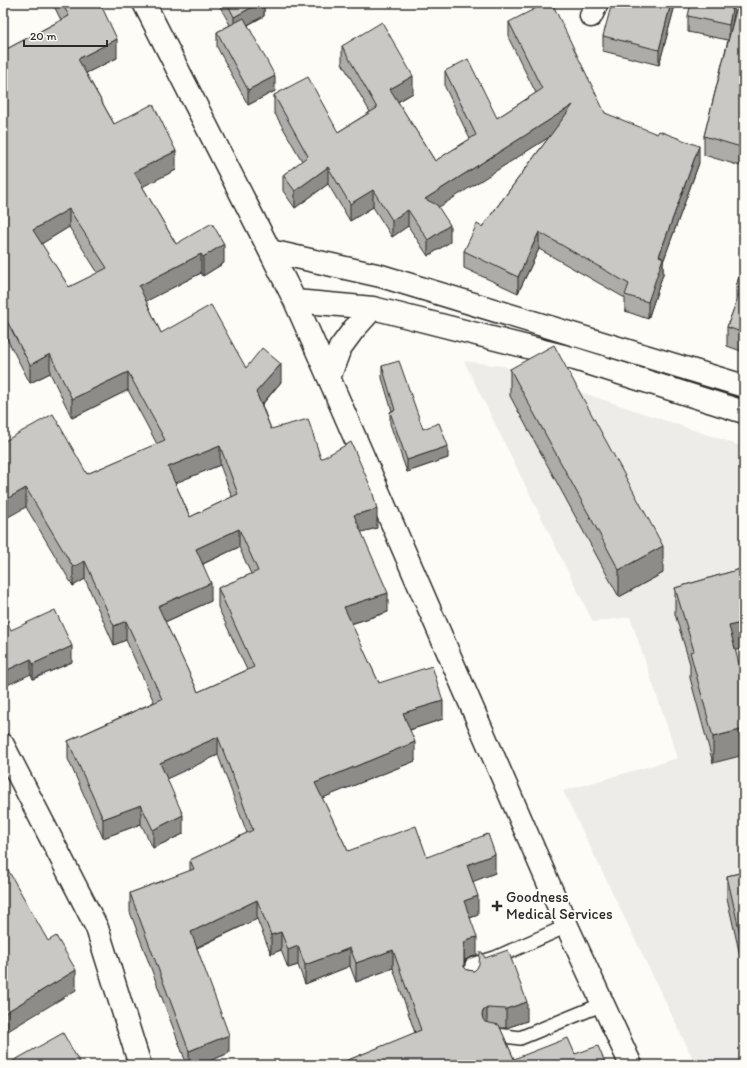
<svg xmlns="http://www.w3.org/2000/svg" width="747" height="1068" font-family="Itim,sans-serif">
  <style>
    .built { fill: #edece8 }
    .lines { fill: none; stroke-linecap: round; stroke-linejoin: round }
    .lane-casing { stroke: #2b2b2b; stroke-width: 16 }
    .street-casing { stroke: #2b2b2b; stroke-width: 25 }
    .secondary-casing { stroke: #2b2b2b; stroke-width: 25 }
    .lane { stroke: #fdfcf7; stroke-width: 13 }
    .street { stroke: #fdfcf7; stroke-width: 22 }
    .secondary { stroke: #fdfcf7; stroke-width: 22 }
    .wall { fill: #adaca9; stroke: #2b2b2b; fill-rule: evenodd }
    .shaded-wall { fill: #8d8c89; stroke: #2b2b2b }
    .building { fill: #c9c8c4; stroke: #2b2b2b; fill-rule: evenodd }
    .poi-dot { fill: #2b2b2b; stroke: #fdfcf7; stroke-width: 1.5 }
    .labels { text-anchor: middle; stroke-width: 4; stroke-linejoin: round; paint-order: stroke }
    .poi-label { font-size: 15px; fill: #2b2b2b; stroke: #fdfcf7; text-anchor: start }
  </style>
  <rect width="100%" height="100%" fill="#fdfcf7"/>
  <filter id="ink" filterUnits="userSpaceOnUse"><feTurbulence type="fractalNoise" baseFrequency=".025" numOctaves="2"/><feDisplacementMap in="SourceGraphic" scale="8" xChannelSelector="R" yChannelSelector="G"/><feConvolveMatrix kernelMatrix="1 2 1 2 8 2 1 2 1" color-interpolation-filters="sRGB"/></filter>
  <g filter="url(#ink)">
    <path class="built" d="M464 361 503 366 744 447V1065H696L563 791 678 758 630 617 593 622Z"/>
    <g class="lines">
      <defs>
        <path id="lane" d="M471 982 472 965 495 958 567 926
          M490 1034 520 1038 603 1004"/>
        <path id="street" d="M742 3H744
          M591 16 597 3
          M3 745 97 928 140 1065"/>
        <path id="secondary" d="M144 3 270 251 295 301 329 378 567 926 631 1065
          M270 251 381 276 744 386
          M295 301 373 308 575 359 744 412
          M329 378 340 348 354 329 373 308"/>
      </defs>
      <use href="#lane" class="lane-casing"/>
      <use href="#street" class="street-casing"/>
      <use href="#secondary" class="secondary-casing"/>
      <use href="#lane" class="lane"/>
      <use href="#street" class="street"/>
      <use href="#secondary" class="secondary"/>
    </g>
    <path class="wall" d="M55 3H100L117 58 86 73 114 124 176 170 142 186 176 244 224 263 203 276 201 273 146 301 161 333 281 382 262 405 271 429 321 459 377 528 361 532 388 612 351 624 379 683 443 719 410 730 415 761 322 798 348 851 427 857 495 873 473 881 478 915 470 918 477 955 469 958 465 960 464 965V967L467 970 474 971 477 968 485 958 527 1021 506 1028H500L514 1059 575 1054 606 1065H336L415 1033 393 968 356 982 350 966 305 984 298 965 288 968 281 950 271 954 257 919 197 948 229 1053 200 1065H187L130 912V893L190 871V860L247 833 218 755 167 778 183 834 153 848 141 824 103 838 68 759V741L154 702 126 640 114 645 85 579 73 586 26 507 3 442 87 474 157 444 128 390 72 418 50 373 30 383 7 339 4 341 3 339V51L61 20 55 8ZM69 227 98 273 69 287 41 244ZM220 465 232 497 190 517 175 483ZM239 547 251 574 218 588V607L247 670 198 692 165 622 211 601 203 564Z
      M218 3H264V16L248 25 275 91 248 105 217 47V32L230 25Z
      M674 3V9L659 65 603 51V36Z
      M734 3V14L732 26 744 12V167L704 155V136L728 40 688 32V16Z
      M509 22 605 113 699 163 663 262V274L648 319 625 311V298L539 249 518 293 464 268V251L549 137 438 207 450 242 428 256 408 226 392 237 373 207 350 221 328 184 295 208 283 191V175L302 161 274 112V95L338 132 370 112 342 63V46L413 93 398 102 435 161 470 139 445 87V71L497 118 536 93 509 39Z
      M744 260V352L727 346V327L736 303V287Z
      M382 366 423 429 448 458 407 472 390 424V412L392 411 382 378Z
      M510 369 663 573 619 597 510 396Z
      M744 568V648L735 650 713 763 690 678V664L675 614V588Z
      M11 630 72 662 33 679Z
      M744 872 743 969 727 898V876Z"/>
    <path class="shaded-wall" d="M260 3H264V16L234 32V17Z
      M671 3H674V9L659 65V50Z
      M733 3H734V14L729 40V25Z
      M117 39V58L78 77V59Z
      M275 76V91L248 105V90Z
      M413 76V93L390 106V89Z
      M573 105V122L425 216V199Z
      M699 146V163L663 262V274L648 319V302L659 256Z
      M176 151V170L134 191V172Z
      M328 167V184L295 208V191Z
      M373 190V207L350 221V204Z
      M69 209V227L33 249V230Z
      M408 210V226L392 237V220Z
      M450 225V242L428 256V240Z
      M539 232V249L518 293V277Z
      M224 244V263L203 276V257Z
      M201 254V273L139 305V286Z
      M7 321V339L4 341V322Z
      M50 354V373L30 383V365Z
      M281 364V382L256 411V392Z
      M128 372V390L72 418V399Z
      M220 446V465L168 486V467Z
      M448 446V458L407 472V460Z
      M26 488V507L3 520V501Z
      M377 509V528L354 534V515Z
      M239 529V547L196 567V549Z
      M663 546V573L619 597V570Z
      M85 561V579L73 586V567Z
      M211 583V601L158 625V606Z
      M388 593V612L344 626V607Z
      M126 621V640L114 645V626Z
      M744 622V648L729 652V626Z
      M72 646V662L33 679V664Z
      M31 659V674L3 687V672Z
      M443 701V719L403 732V713Z
      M744 729V755L713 763V737Z
      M218 737V755L160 782V763Z
      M415 742V761L315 801V783Z
      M141 805V824L103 838V819Z
      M183 815V834L153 848V830Z
      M495 854V873L467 884V865Z
      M478 896V915L464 920V901Z
      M257 900V919L191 950V932Z
      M281 932V950L271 954V935Z
      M477 937V955L469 958 465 960 464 965V946L465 942 469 939Z
      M298 946V965L288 968V950Z
      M743 947H744V969H743Z
      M350 948V966L305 984V965Z
      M393 950V968L356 982V963Z
      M76 970V990L3 1034V1014Z
      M527 1002V1021L506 1028V1009Z
      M487 1008V1026L482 1033V1015L483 1011Z
      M229 1035V1053L200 1065H189V1051Z"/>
    <path class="building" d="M62 3H100L117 39 78 59 114 124 153 104 176 151 134 172 176 244 212 223 224 244 203 257 201 254 139 286 161 333 211 305 246 368 262 348 281 364 256 392 271 429 308 419 321 459 351 442 372 490 377 509 354 515 388 593 344 607 379 683 432 666 443 701 403 713 415 742 315 783 348 851 416 826 427 857 488 834 495 854 467 865 478 896 464 901 477 937 469 939 465 942 464 946V967L467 970 474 971 477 968 479 964 480 952H482L485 958 508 950 527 1002 506 1009 487 1008 483 1011 482 1015 483 1019 485 1022 499 1025 514 1059 568 1038 575 1054 598 1046 606 1065H336L421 1030 393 950 356 963 350 948 305 965 298 946 288 950 281 932 271 935 257 900 191 932 229 1035 189 1051 130 893 194 869 190 860 253 830 218 737 160 763 183 815 153 830 141 805 103 819 68 741 162 699 126 621 114 626 85 561 73 567 26 488 3 501V442L53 414 87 474 165 440 128 372 72 399 50 354 30 365 7 321 4 322 3 320V103H4L3 101V51L69 16ZM69 209 107 268 69 287 33 230ZM220 446 238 494 190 517 168 467ZM239 529 258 571 218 588 254 667 198 692 158 606 211 583 196 549Z
      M227 3H260L234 17Z
      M546 3H552L605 113 657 134 659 131 699 146 659 256 663 258 648 302 625 295 629 284 539 232 518 277 464 251 477 224 482 227 573 105 425 199 437 205 450 225 428 240 408 210 392 220 373 190 350 204 328 167 295 191 283 175 308 156 274 95 308 77 338 132 377 108 342 46 382 22 413 76 390 89 435 161 476 135 445 71 468 59 497 118 542 89 509 22Z
      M612 3H671L659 50 603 36Z
      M691 3H733L729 25 688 16Z
      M736 10 744 12V148L704 136Z
      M244 18 275 76 248 90 217 32Z
      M744 260V333L727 327 741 289 736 287Z
      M554 345 663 546 619 570 510 369Z
      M399 361 423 429 439 423 448 446 407 460 390 412 395 410 382 366Z
      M744 568V622L729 626 744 683V729L713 737 690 652 694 651 675 588Z
      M55 610 72 646 33 664 31 659 3 672V613L11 630Z
      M3 861 48 941 56 936 76 970 3 1014Z
      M744 872V947H743L727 876Z
      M63 1033 81 1065H6Z"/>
  </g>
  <path class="poi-dot" d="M495 900h4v4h4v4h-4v4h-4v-4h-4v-4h4z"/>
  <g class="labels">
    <g class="poi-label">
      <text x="506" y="902">Goodness<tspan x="506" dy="17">Medical Services</tspan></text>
    </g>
  </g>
  <rect width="747" height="1068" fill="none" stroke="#fdfcf7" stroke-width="16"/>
  <rect x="8" y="8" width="731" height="1052" fill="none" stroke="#2b2b2b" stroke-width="1.5" filter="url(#ink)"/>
  <path d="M24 40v6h83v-6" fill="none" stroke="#2b2b2b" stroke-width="2"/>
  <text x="30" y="40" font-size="12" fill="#2b2b2b" stroke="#fdfcf7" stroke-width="3" paint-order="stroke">20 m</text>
</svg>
